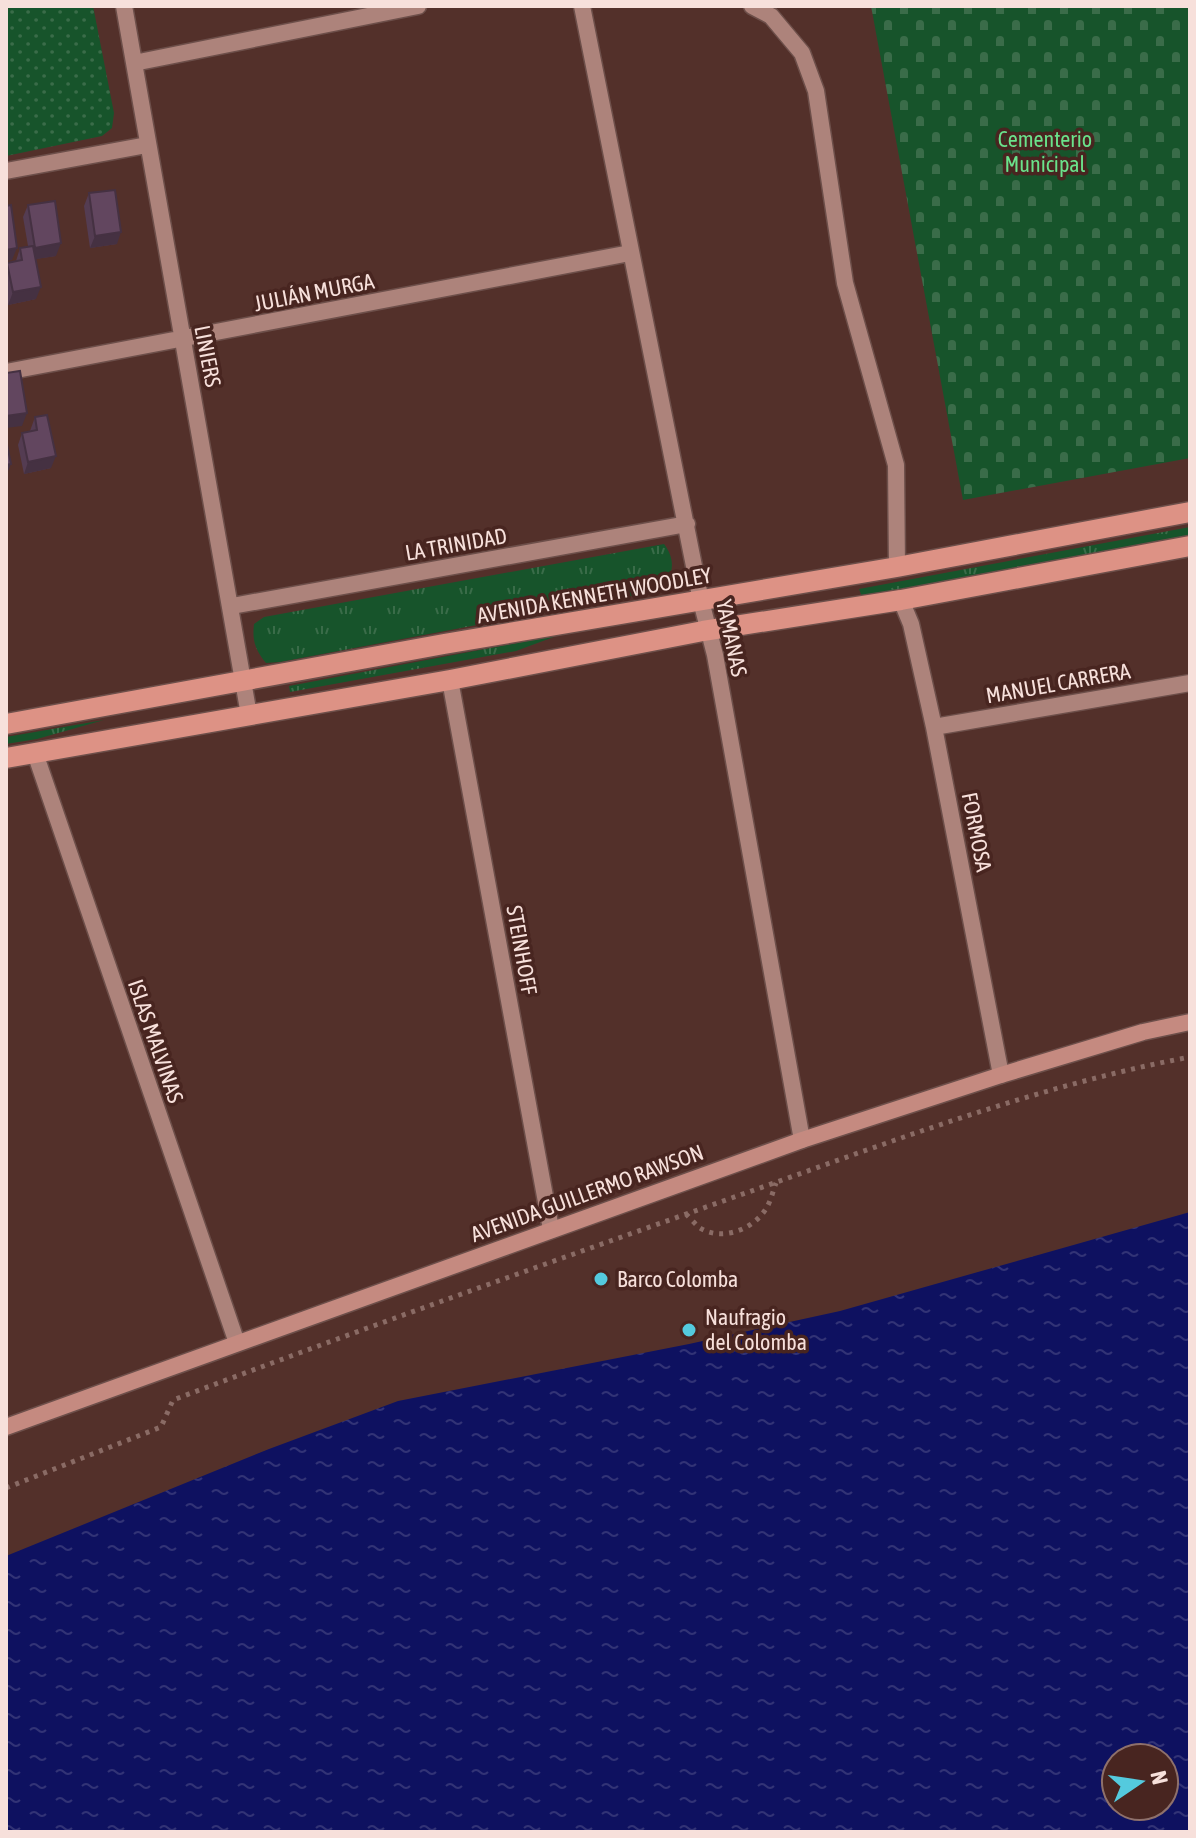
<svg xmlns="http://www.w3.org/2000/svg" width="1196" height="1838" font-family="'Asap Condensed',sans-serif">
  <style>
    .grass { fill: url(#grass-tufts) }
    .cemetery { fill: url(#cemetery-stones) }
    .park { fill: url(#park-dots) }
    .water { fill: url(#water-ripples); fill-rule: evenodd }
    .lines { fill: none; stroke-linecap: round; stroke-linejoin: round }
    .lane-casing { stroke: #6d4f4a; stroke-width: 19 }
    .street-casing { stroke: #6d4f4a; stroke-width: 19 }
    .secondary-casing { stroke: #6d4f4a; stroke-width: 19 }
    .primary-casing { stroke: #6d4f4a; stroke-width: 23 }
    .path { stroke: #8a6b65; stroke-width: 5; stroke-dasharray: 4 6; stroke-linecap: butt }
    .lane { stroke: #ad837b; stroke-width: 16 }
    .street { stroke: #ad837b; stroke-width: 16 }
    .secondary { stroke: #c58a80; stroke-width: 16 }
    .primary { stroke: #dd9285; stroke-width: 20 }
    .wall { fill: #543c52 }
    .shaded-wall { fill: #453142 }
    .building { fill: #62465f; stroke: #453142; stroke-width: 2 }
    .poi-dot { fill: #54cade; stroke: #482520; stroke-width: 3 }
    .labels { text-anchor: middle; stroke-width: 7; stroke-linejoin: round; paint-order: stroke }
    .park-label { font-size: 22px; fill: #6ae28b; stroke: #482520 }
    .street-label { font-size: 22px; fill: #f7e0db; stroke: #482520 }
    .poi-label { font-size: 22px; fill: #f7e0db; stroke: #482520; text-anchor: start }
  </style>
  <defs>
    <pattern id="grass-tufts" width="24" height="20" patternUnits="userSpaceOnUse" patternTransform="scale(2)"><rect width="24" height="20" fill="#17542b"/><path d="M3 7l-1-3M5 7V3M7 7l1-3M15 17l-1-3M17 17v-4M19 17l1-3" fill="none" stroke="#3a6c49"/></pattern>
    <pattern id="cemetery-stones" width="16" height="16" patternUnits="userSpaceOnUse" patternTransform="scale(2)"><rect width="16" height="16" fill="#17542b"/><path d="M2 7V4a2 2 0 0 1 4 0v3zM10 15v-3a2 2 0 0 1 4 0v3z" fill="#3a6c49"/></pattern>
    <pattern id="park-dots" width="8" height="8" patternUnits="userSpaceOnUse" patternTransform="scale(2)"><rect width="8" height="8" fill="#17542b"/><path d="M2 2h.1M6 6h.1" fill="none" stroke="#3a6c49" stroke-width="1.8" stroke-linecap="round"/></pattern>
    <pattern id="water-ripples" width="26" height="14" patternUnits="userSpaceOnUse" patternTransform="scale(2)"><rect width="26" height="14" fill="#0e1160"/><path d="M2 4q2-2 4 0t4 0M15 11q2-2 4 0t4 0" fill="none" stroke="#323376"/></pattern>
  </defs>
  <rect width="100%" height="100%" fill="#53302a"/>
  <path class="grass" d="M1190 527V536L862 597 859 589Z
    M664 544C678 562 673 582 653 592L280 662 266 663C255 650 252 640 254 624L264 617Z
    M559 635 516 651 290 692 289 686Z
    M104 720 37 739 6 744V737Z"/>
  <path class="cemetery" d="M871 6H1190V458L963 500Z"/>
  <path class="park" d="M6 6H93L114 113 112 128 102 136 6 156Z"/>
  <path class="water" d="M1190 1212V1832H6V1556L269 1449 398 1401 689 1344 840 1311ZM1116 1758H1164V1806H1116Z"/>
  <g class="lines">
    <defs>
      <path id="lane" d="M752 6 771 16 802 53 816 91 845 283 896 465 897 567"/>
      <path id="street" d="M124 6C166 242 209 478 249 715
        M582 6 701 601 715 655 802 1140
        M134 63 418 6
        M6 171 147 145
        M6 372 630 253
        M901 600 911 624 934 727 1001 1075
        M232 606 687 524
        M450 680 551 1229
        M934 727 1190 683
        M35 753 237 1343"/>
      <path id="secondary" d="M6 1427 802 1140 1001 1075 1143 1032 1190 1022"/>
      <path id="primary" d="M6 724 444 644 897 567 1190 512
        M6 758 450 680 703 631 901 600 1190 546"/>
    </defs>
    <use href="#lane" class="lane-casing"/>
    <use href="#street" class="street-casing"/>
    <use href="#secondary" class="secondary-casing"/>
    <use href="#primary" class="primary-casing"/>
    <path class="path" d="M686 1214C690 1218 695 1224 700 1228 722 1242 755 1229 767 1207 771 1200 773 1191 776 1183
      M6 1488 161 1427 173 1400C361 1329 551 1262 740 1195 888 1143 1035 1086 1190 1057"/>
    <use href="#lane" class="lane"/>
    <use href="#street" class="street"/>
    <use href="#secondary" class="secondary"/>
    <use href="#primary" class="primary"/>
  </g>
  <path class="wall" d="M89 193 117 244 90 248 84 206Z
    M28 205 56 256 35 259 36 299 8 305 6 292V267L7 263 16 261 20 248 28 246 23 217Z
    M35 417 51 468 24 474 18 445 22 433 30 431Z"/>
  <path class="shaded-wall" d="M121 232 117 244 90 248 95 236Z
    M61 243 56 256 30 260 35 248Z
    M17 248 12 260 6 261V250Z
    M41 287 36 299 8 305 13 292Z
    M27 413 22 426 6 428V416Z
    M56 456 51 468 24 474 28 462Z
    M11 464 6 476V465Z"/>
  <path class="building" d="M115 190 121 232 95 236 89 193Z
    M55 201 61 243 35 248 28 205Z
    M11 205 17 248 6 250V206Z
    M33 246 41 287 13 292 7 263 22 260 20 248Z
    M20 371 27 413 6 416V373Z
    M47 415 56 456 28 462 22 433 37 430 35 417Z
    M6 440 11 464 6 465Z"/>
  <g class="poi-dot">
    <circle cx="601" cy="1279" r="8"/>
    <circle cx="689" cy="1330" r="8"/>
  </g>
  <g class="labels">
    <g class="park-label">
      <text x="1045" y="147">Cementerio<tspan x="1045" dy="25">Municipal</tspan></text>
    </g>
    <g class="street-label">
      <text transform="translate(314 292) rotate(-11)" y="8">JULIÁN MURGA</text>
      <text transform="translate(208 356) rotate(79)" y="8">LINIERS</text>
      <text transform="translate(456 544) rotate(-10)" y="8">LA TRINIDAD</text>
      <text transform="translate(594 595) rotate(-10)" y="8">AVENIDA KENNETH WOODLEY</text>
      <text transform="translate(732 638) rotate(78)" y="8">YAMANAS</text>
      <text transform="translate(1058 683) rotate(-10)" y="8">MANUEL CARRERA</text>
      <text transform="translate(977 832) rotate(79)" y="8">FORMOSA</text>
      <text transform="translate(522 950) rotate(80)" y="8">STEINHOFF</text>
      <text transform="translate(156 1041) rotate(71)" y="8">ISLAS MALVINAS</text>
      <text transform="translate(587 1193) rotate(-20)" y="8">AVENIDA GUILLERMO RAWSON</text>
    </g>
    <g class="poi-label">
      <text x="617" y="1287">Barco Colomba</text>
      <text x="705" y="1325">Naufragio<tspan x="705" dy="25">del Colomba</tspan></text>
    </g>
  </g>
  <rect width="1196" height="1838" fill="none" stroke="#f7e0db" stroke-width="16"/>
  <g transform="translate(1140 1782) rotate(77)"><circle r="38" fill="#482520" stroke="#8e706b" stroke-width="2"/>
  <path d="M0-6L14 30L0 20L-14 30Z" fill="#54cade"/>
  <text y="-12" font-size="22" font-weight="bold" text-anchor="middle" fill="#f7e0db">N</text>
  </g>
</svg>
